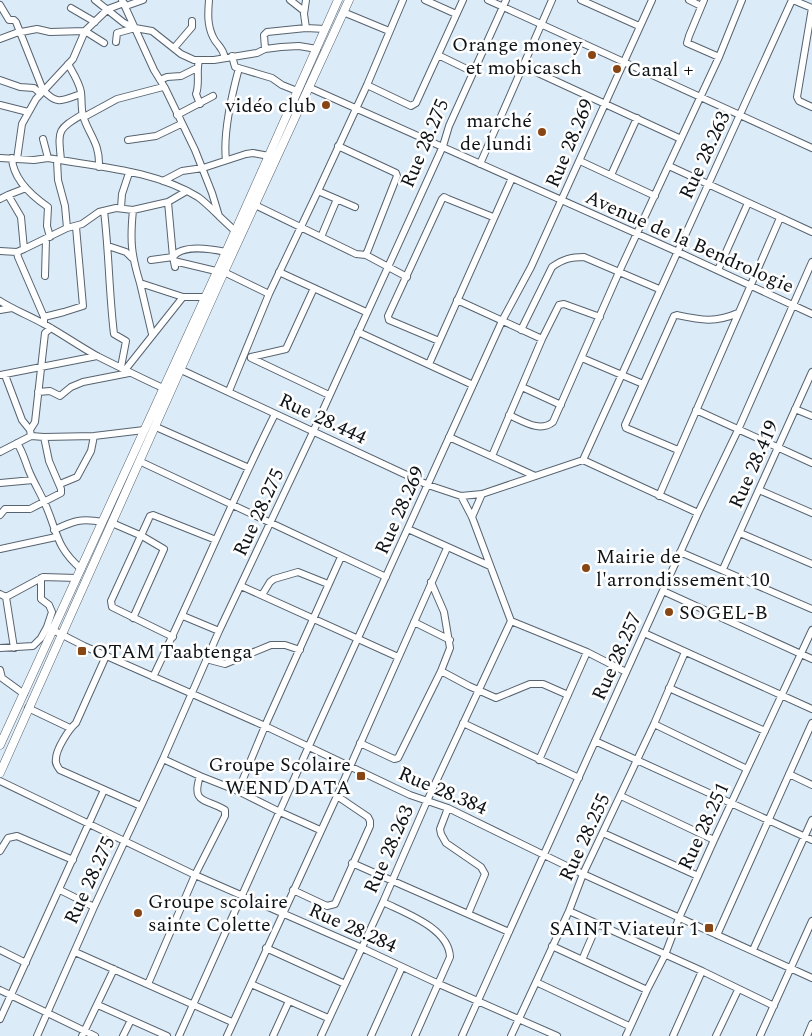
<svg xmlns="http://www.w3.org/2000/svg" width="812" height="1036" font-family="Spectral,serif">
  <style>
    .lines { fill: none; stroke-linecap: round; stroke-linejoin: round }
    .minor-casing { stroke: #57636f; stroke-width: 8 }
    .major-casing { stroke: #57636f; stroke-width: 9 }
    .minor { stroke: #fff; stroke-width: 6 }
    .major { stroke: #fff; stroke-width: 8 }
    .poi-dot { fill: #894615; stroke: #fff; stroke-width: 2 }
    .labels { text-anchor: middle; stroke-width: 5; stroke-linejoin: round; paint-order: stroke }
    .poi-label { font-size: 20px; fill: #0e1317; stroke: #fff; text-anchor: end }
    .street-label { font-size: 20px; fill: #0e1317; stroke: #fff }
  </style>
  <rect width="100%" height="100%" fill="#dcebf8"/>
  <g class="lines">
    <defs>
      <path id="minor" d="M95 0 124 23 135 28 152 31 181 54 194 60H214L257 53 265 49 281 47 299 46 317 49
        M122 0 154 70 165 88 195 150 212 193 219 216 235 231
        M209 0C208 12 207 25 213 37 217 46 222 45 225 58
        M290 0 304 11
        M425 0 456 14
        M488 0 812 148
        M581 0 639 26
        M689 0 701 6
        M704 0 689 36 687 43 719 57
        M793 0 812 8
        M0 5 9 20H14L16 22 43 90C58 106 62 100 81 94
        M126 6 143 0
        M71 8 95 22
        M812 8 797 97 799 101 812 107
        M343 12 389 31
        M306 28 325 29
        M0 39 16 33 37 29 50 32 85 31 104 43
        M116 42 117 33 135 28
        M174 48 192 27V21
        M265 49 264 35 267 32 306 28 304 14 306 0
        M438 55 473 72
        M232 56 235 67 272 78 282 85 297 91
        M199 60C196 72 200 84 196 94L200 104
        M68 64C73 73 79 82 81 92 82 100 81 108 83 116 90 137 100 143 99 167
        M523 66 681 139
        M0 80 20 87 34 88 40 93
        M160 80 167 77 181 76 197 68
        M367 85 411 106 416 103 463 0
        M308 87 678 252 812 314
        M0 105 28 112
        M177 115 213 96
        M84 117 117 99 163 87
        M43 139 48 158
        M128 140 156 136 181 124
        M338 146 396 173 397 176 366 255
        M0 158 34 160 48 158C98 167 154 170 198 197 205 202 212 209 218 215
        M12 158C13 180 32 196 48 207L47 226 50 237
        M17 159 22 124 36 99 73 59 85 31 108 9 124 3
        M57 160 58 180 65 206 67 228
        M61 160C58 129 57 130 83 114
        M226 160C223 135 232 94 239 68
        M580 161 655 196
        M480 164 552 0
        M669 166 812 232
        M611 175 637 118
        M163 181 182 171 203 168 246 154 253 153 269 156
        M318 191 355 207
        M8 195 26 188
        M0 199 8 195 21 217 24 249 17 252 18 257 44 317V324
        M255 205 356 254 366 255 407 277
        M121 208 122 194 129 173
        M104 211C109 252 109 293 114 334L126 341 121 367
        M321 237 337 199
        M108 246 126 252 132 258
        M24 249 67 228 82 224 99 212 116 208 133 210
        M0 251 17 252
        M151 260 173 257 168 202
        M174 261 216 271
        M175 267 173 257C182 244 212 249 226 252
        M718 270 748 203
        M224 272 269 294
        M279 272 366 312
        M45 276 46 239
        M140 283 152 334
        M183 297 140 283C131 254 130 240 133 210L168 202 185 192
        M457 300 542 339
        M0 301C14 310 30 316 44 324 62 334 79 346 97 356 119 367 141 378 163 388
        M0 310 12 308
        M44 317 64 312 83 306 76 227
        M521 330 552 267C563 259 571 257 584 257L659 289
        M358 332 473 385
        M439 341 389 320 388 316 442 199 444 197 448 199 493 217
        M251 357 286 349 314 288
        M251 358 329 395
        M582 358 643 384
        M429 364 512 178
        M177 368 428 485 461 496 482 494 583 460 698 513
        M125 370 183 297H204
        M0 375 97 356
        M5 375 22 420 30 430
        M522 387 561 405
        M229 391 269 294 318 191 367 85 403 0
        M38 392 50 391 60 396 71 387 83 382 129 373
        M795 409 812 416
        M696 410 812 463
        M509 415C523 421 540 433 553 422L619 272 719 57 742 0
        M156 427 249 468
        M31 436 30 430 35 422 45 333 51 328
        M449 437 535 476
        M17 443C23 452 25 461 29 471 34 483 41 494 46 506 58 534 56 547 81 569
        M678 450 626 428 625 425 674 316 677 315C701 320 715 323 738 313
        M0 452 31 436 44 437 94 436 144 430
        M492 456 542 339 559 305 564 304 600 317
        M583 460 792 0
        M139 461 386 577
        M0 483 33 480
        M60 484 77 477 91 451 94 436
        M759 490 812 513
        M461 496 472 517 511 621 587 652 626 672
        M659 496 780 218
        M0 515 5 509H30L61 493V489L49 461 44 437
        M472 517 482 494
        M112 523 142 536 164 549 133 618
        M408 529 490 566
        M54 530C74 521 80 518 103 522
        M740 533 812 564
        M0 549 56 537
        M680 552 812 609
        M723 569 812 372
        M41 578V599L49 605 52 612 47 627
        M241 586 398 657
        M663 591 812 659
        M0 594 6 597 14 648
        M262 595 270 582 274 579 298 572 328 584
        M6 597 43 577 77 578
        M183 616 219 631
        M414 622 450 640
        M644 633 812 709
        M173 637 112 607 111 601 150 516 153 515 216 540
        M0 648 33 646 41 638 47 627 84 646 265 726 410 795 448 808 583 874 812 978
        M106 656 76 723C69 729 56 749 56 759 55 763 57 766 60 770L141 806
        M206 659 225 664 271 645H285L300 650
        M0 670 2 678 24 694
        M441 671 469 686 496 698 530 684H543L568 695
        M153 677C195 590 232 500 275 414
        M669 688 765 731
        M28 708 70 728
        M463 723 579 778
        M654 724 747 769
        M595 741 812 840
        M360 743 394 759 398 758 441 671 450 648 444 612 431 582
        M163 759 200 776 238 791 280 812 320 830
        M539 760 587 652
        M789 774 812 785
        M0 781 195 875 362 948 439 984 557 1036
        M238 791 265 726 341 557
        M621 796 714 840
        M448 808 440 829 441 834 446 843 481 867 485 874 468 914
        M603 833 698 876
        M0 851 8 838 17 836 73 860
        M352 863 509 932
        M60 890 94 907
        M293 890 327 906 335 904 370 826V821L368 817 337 796
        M383 902C405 913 449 928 450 957L415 1036
        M569 911 702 971 774 1006
        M717 935 812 723
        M552 946 647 990
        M266 948 345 984
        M0 950 26 963
        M753 950 812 820
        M75 952 232 1022
        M582 960 597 925
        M536 982 629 1026
        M148 984 195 875 225 816V810C205 798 191 804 200 776
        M251 984 328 1018
        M0 990 95 1036
        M98 1005 167 1036
        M0 1019 104 790
        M37 1036 94 907 163 759 219 631 313 432 443 146 449 126 506 0
        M82 1036 114 969
        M123 1036 131 1020
        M179 1036 308 748 502 321 531 267 652 0
        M227 1036 337 796 447 548
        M273 1036 289 1001
        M321 1036 383 902 427 801 511 621
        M371 1036 402 967
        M462 1036 698 513 738 430 812 262
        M511 1036 569 911 583 874 654 724 685 652
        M626 1036 647 990 665 955 679 918 714 840 812 630
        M673 1036 702 971
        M716 1036 738 990
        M760 1036 812 921
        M807 1036 812 1024"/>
      <path id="major" d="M0 745 226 252 338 0
        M0 773 224 272 349 0"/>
    </defs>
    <use href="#minor" class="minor-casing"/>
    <use href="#major" class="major-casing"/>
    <use href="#minor" class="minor"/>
    <use href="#major" class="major"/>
  </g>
  <g class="poi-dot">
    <circle cx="592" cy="55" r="5"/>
    <circle cx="617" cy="69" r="5"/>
    <circle cx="326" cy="105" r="5"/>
    <circle cx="542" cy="132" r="5"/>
    <circle cx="586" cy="568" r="5"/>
    <circle cx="669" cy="612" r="5"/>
    <rect x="77" y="646" width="10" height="10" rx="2.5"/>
    <rect x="356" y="771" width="10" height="10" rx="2.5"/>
    <circle cx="138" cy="913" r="5"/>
    <rect x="704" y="923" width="10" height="10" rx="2.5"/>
  </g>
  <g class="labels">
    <g class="poi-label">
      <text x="582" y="51">Orange money<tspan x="582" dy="23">et mobicasch</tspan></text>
      <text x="627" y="76" text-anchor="start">Canal +</text>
      <text x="316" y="112">vidéo club</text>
      <text x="532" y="127">marché<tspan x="532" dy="23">de lundi</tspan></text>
      <text x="596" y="563" text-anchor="start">Mairie de<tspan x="596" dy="23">l'arrondissement 10</tspan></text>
      <text x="679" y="619" text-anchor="start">SOGEL-B</text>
      <text x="92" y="658" text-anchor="start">OTAM Taabtenga</text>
      <text x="351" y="771">Groupe Scolaire<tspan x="351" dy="23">WEND DATA</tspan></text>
      <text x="148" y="908" text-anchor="start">Groupe scolaire<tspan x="148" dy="23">sainte Colette</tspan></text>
      <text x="699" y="935">SAINT Viateur 1</text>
    </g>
    <g class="street-label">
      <text transform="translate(424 143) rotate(-67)" y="7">Rue 28.275</text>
      <text transform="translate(569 143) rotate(-67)" y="7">Rue 28.269</text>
      <text transform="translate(704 155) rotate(-65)" y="7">Rue 28.263</text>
      <text transform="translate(690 241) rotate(24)" y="7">Avenue de la Bendrologie</text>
      <text transform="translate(323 418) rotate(25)" y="7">Rue 28.444</text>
      <text transform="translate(753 464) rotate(-66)" y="7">Rue 28.419</text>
      <text transform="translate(399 510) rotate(-66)" y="7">Rue 28.269</text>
      <text transform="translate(258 512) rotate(-65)" y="7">Rue 28.275</text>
      <text transform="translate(616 656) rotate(-66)" y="7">Rue 28.257</text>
      <text transform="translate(443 790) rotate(23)" y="7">Rue 28.384</text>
      <text transform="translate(703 826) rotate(-65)" y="7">Rue 28.251</text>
      <text transform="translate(584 837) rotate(-65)" y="7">Rue 28.255</text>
      <text transform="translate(388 849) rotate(-66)" y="7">Rue 28.263</text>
      <text transform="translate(89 880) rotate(-65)" y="7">Rue 28.275</text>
      <text transform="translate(353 927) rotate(24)" y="7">Rue 28.284</text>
    </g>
  </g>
</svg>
